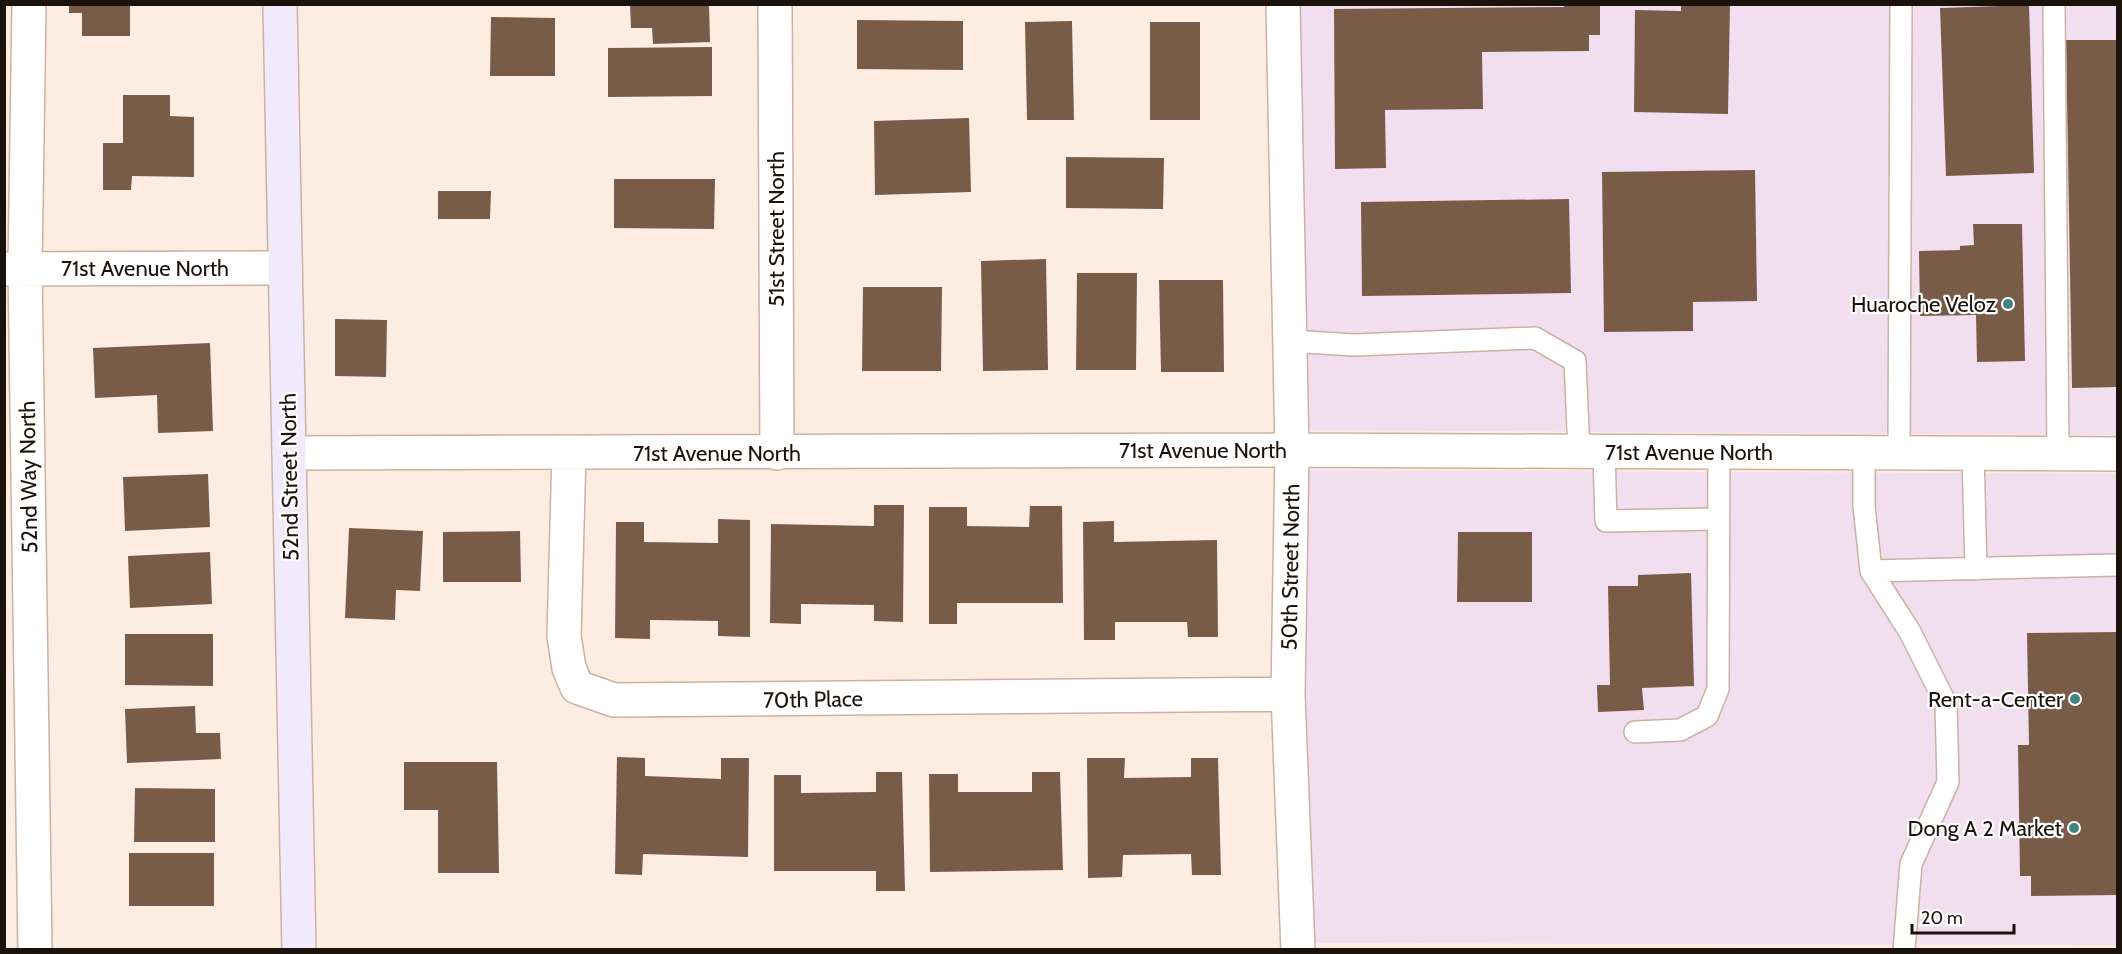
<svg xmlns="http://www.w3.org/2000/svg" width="2122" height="954" font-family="Cabin,sans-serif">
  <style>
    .commercial { fill: #f1deef }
    .building { fill: #795c47 }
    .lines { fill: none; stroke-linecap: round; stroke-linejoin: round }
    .lane-casing { stroke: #cbb2a0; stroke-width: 24 }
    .street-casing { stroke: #cbb2a0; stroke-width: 36 }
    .secondary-casing { stroke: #cbb2a0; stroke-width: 36 }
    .lane { stroke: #fff; stroke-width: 21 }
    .street { stroke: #fff; stroke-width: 33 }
    .secondary { stroke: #f1eafd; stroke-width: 33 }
    .poi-dot { fill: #3e8580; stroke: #fff; stroke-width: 2 }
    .labels { text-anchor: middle; stroke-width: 4.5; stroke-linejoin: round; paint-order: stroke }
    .street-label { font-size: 22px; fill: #1a120b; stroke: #fff }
    .poi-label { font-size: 22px; fill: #1a120b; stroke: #fff; text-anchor: end }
  </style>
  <rect width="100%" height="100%" fill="#fcece1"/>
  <path class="commercial" d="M1300 5H2117V435L1309 430Z
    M1309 470 2117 474V945L1315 943 1306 694Z"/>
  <path class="building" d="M69 4H130V36H82V13H69Z
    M630 4H709L710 42 653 44 652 28H631Z
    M1681 4H1730L1728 114 1634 112 1635 10 1681 11Z
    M1564 5 1600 6V35H1589V51L1482 52 1483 109 1385 110 1386 168 1335 169 1334 9 1564 7Z
    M2029 5 2034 173 1946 176 1940 8Z
    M491 17 555 18V76H490Z
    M857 20 963 21V70L857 69Z
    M1072 21 1074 120H1027L1025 22Z
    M1150 22H1200V120H1150Z
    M2066 40H2118V387L2072 388Z
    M712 47V96L608 97V48Z
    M123 95H170V116L194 117V177L132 176 131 190H103V143H123Z
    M969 118 971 192 875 195 874 121Z
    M1066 157 1164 158 1163 209 1066 208Z
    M1755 170 1757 301 1693 302V331L1604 332 1602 172Z
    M614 179H715L714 229 614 228Z
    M438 191H491L490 219H438Z
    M1569 199 1571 293 1362 296 1361 202Z
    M1973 224H2022L2025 361 1977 362 1976 315 1920 316 1919 251 1960 250V246L1974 245Z
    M1046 259 1048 370 983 371 981 261Z
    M1077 273H1137L1136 370H1076Z
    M1159 280H1223L1224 372H1161Z
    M863 287H942L941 371H862Z
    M335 319 387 320 386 377 335 376Z
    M210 343 213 431 158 433 157 395 95 398 93 348Z
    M208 474 210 527 125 531 123 477Z
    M874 505H904L903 622 874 621V605L801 604V624L770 623 771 524 874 526Z
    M1030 506H1062L1063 603H957V624H929V507H967V526L1029 527Z
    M718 519 750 520V637L718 636V621L650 620V639L615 638 616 522H644V542L718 543Z
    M1114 521V542L1217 540 1218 637H1188L1187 622H1115V640H1084L1083 522Z
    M349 528 423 531 420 591 396 590 395 620 345 618Z
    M520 531 521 582H443V532Z
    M1458 532H1532V602H1457Z
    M210 552 212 604 130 608 128 556Z
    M1691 573 1694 686 1642 688 1644 710 1598 712 1597 685H1610L1608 586H1638V575Z
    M2118 632V895L2031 896V876H2020L2018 745H2029L2027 633Z
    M125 634H213V686L125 685Z
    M195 706 196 733H220L221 759 127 763 125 709Z
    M617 757 645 758V776L721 779V758H749L748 857 643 854 642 875 615 874Z
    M1087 758H1125L1124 778 1191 777V758H1218L1221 875H1192L1191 854 1123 855 1122 877 1088 878Z
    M404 762H497L499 873H438V810H404Z
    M876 772H902L905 891H876V871H774V775H801V793L876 792Z
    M1032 772H1060L1063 870 930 872 929 774H958V792H1032Z
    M135 788 215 789V842H134Z
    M129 853H214V906H129Z"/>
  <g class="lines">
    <defs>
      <path id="lane" d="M2054 4 2058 454
        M1290 341 1354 345 1535 338 1575 361 1579 452
        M1604 452 1606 521 1718 519
        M1864 453V506L1871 571 1910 632 1946 704 1948 782 1911 864 1904 950
        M1899 453 1901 4
        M1973 453 1976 569
        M1871 571 2118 565
        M1635 732 1680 730 1707 716 1718 689 1719 452"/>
      <path id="street" d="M29 4 25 268 35 950
        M775 4 777 453
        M1283 4 1292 450 1288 694 1298 950
        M5 269 285 268
        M289 453 1292 450 2118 454
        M569 453 564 636 569 668 577 687 614 700 1288 694"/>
      <path id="secondary" d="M280 4 299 950"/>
    </defs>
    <use href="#lane" class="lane-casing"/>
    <use href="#street" class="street-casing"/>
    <use href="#secondary" class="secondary-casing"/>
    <use href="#lane" class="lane"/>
    <use href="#street" class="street"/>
    <use href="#secondary" class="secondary"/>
  </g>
  <g class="poi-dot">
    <circle cx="2008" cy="304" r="6"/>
    <circle cx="2075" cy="699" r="6"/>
    <circle cx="2074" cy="828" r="6"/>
  </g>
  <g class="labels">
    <g class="street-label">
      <text transform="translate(776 229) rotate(-90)" y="8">51st Street North</text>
      <text x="145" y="276">71st Avenue North</text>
      <text x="1203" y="458">71st Avenue North</text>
      <text x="1689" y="460">71st Avenue North</text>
      <text x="717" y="461">71st Avenue North</text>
      <text transform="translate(28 477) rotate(-91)" y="8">52nd Way North</text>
      <text transform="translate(289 477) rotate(-91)" y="8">52nd Street North</text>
      <text transform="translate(1290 567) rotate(-89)" y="8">50th Street North</text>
      <text transform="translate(813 699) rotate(-1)" y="8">70th Place</text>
    </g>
    <g class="poi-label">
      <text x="1996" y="312">Huaroche Veloz</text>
      <text x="2063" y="707">Rent-a-Center</text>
      <text x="2062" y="836">Dong A 2 Market</text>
    </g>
  </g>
  <rect width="2122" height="954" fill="none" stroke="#1a120b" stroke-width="12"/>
  <path d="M1912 924v9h102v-9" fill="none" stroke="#1a120b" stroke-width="3"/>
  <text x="1921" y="924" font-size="18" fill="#1a120b" stroke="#ffffff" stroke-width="4.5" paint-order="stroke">20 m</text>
</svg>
